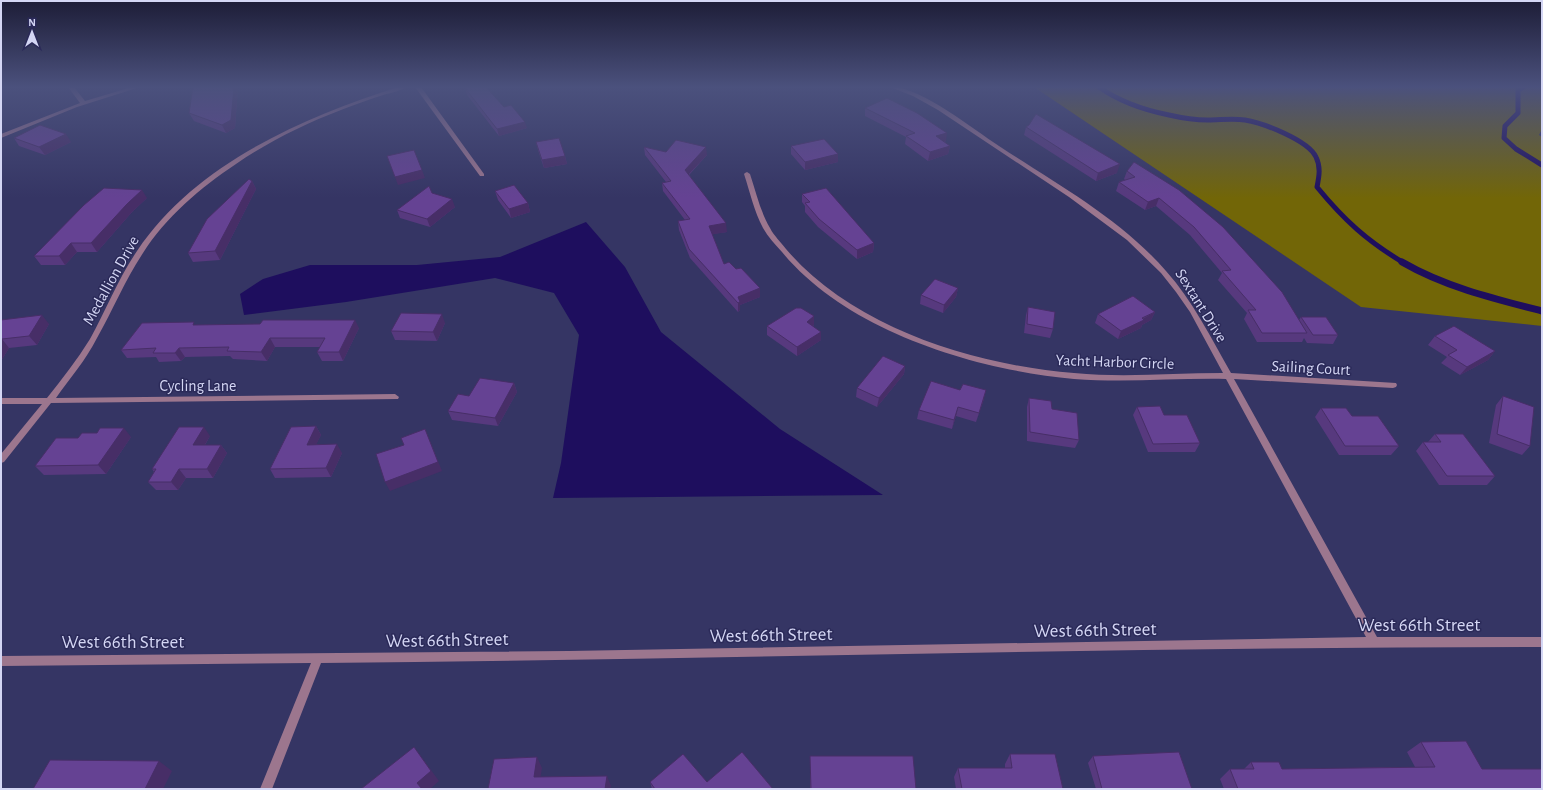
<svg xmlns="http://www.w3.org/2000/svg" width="1543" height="790" font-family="'Alegreya Sans',sans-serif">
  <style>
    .forest { fill: #726607 }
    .water { fill: #1e0e5e }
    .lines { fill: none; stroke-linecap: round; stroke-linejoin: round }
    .stream-far1 { stroke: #1e0e5e; stroke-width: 5 }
    .stream { stroke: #1e0e5e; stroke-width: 7 }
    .street { fill: #9c768e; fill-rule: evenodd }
    .wall { fill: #57397e }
    .shaded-wall { fill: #472e67 }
    .building { fill: #654293; stroke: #472e67 }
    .labels { text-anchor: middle; stroke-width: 3; stroke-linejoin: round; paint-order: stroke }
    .street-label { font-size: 16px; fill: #d4d6f4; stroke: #2b2a59 }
    .near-street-label { font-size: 19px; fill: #d4d6f4; stroke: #2b2a59 }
  </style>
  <rect width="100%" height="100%" fill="#353564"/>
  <path class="forest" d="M1034 87H1542V129L1539 135 1542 137V326L1361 307Z"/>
  <path class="water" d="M586 222 625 267 661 332 780 429 883 495 553 498 561 463 579 335 554 293 495 278 346 302 244 315 240 294 263 279 310 265H417L500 257Z"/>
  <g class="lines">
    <path class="stream-far1" d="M1099 87C1120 102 1144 110 1169 115 1182 118 1195 120 1208 120 1220 120 1233 118 1245 120 1263 123 1308 140 1316 157 1321 167 1319 177 1317 187 1344 220 1367 241 1404 263
      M1523 87 1518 90V113L1505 126 1504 138 1516 149 1542 165"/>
    <path class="stream" d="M1402 262C1445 287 1495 299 1542 311"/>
    <path class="street" d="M68 87H74L85 101 132 87H140L77 107 1 138V134L80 103Z
      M398 87H406C399 92 388 93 380 96 367 100 354 105 341 110 304 124 268 142 236 164 201 187 165 218 143 253 125 280 113 310 97 338 86 360 70 378 56 398L395 394 399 397 398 399 51 403 4 462 1 463V454L42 404H1V398H47C62 379 77 360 90 339 106 310 118 279 137 251 195 164 302 118 398 87Z
      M415 87H421L484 174V176H480Z
      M890 87C920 86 973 129 999 146 1055 183 1121 219 1166 271 1193 301 1211 338 1231 373L1396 383 1397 385 1396 387 1393 388 1234 379 1377 637H1542V647C1135 647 728 659 321 663L272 789H260L311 663 1 666V656L569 651 1366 637 1226 379C1175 378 1125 383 1074 379 975 370 847 331 782 252 775 244 768 237 763 228 754 211 750 192 744 174L745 173 747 172 750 174C756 192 760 211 770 228 774 236 781 242 786 249 853 328 975 365 1074 373 1124 378 1173 373 1223 373L1190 312 1176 292 1161 273 1127 240 1069 197 938 110 913 96Z"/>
  </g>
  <path class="wall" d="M193 87H238L235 128 226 133 194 121 189 113Z
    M465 88 504 107 527 128 499 136 467 95Z
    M865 108 946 141 944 142 950 146 948 154 928 161 905 144 906 137 865 116Z
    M1029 125 1117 173 1096 181 1024 135 1026 127Z
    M14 138 71 142 45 155 19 146Z
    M536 142 565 156 567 164 544 168 538 150Z
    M791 146 838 162 805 170 791 154Z
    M644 147 666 152 707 155 689 175 727 232 712 234 724 264 760 297 740 305V310L738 312 690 258 679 230 678 221 685 220 663 191 662 183 666 182 645 155Z
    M1134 162 1299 320 1301 317 1338 335 1333 344 1307 343 1304 338 1302 342H1257L1244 319 1247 313 1218 280 1222 273 1190 235 1156 206 1145 210 1116 191 1119 182 1125 180 1124 179 1127 171Z
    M252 181 256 189 220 260 193 262 188 253Z
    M495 191 528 203 530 212 511 218 498 200Z
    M432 193 455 207 430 227 400 218 397 210Z
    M802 194 874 243 873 252 857 259 818 227 805 212V206L802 202Z
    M147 198 132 212 97 252H77L65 265H41L34 256Z
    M958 288 956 297 943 313 920 304 921 295Z
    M1028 307 1053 329 1050 338 1024 333 1026 315Z
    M1155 312 1151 320 1142 325 1141 328 1118 339 1095 323 1098 314Z
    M1 320 49 324 37 345 9 348 1 361Z
    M445 323 437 341 395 340 391 331Z
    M195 325 359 328 343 361H322L317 352 320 347H275L267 361 233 359 230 356 185 357 181 361 159 362 156 357 127 358 121 350Z
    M814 325 813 326 821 340 797 356 767 335V326Z
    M1435 336 1495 351 1488 360 1460 375 1441 363 1447 357 1428 345Z
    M905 366 904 374 877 407 856 397 857 388Z
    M514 383 517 392 498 426 452 420 448 411 469 396Z
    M1503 396 1530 446 1522 455 1489 443 1496 405Z
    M1029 398 1052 409 1079 440 1075 448 1027 441V407Z
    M984 399 976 422 956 416 952 429 917 419 919 410Z
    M1137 407 1164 415 1200 443 1195 452H1148L1133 415Z
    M1321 408 1352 416 1399 446 1391 455H1339L1315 417Z
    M316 426 321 435 316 444 342 453 331 477 275 478 270 469Z
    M1435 434 1495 476 1487 485H1439L1416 451 1423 442H1428Z
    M210 436 205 445H221L227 453 213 478H186L178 490H156L148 482 154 472 152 469Z
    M131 437 106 474 44 475 35 466Z
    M1421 742 1482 769 1542 789H1224L1220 779 1230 769H1244L1251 762 1282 769 1415 767 1407 752Z
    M1010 754 1063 789H956L954 777 958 768H1005V764Z
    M810 756 916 789H810Z
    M1093 756 1192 789H1096L1088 763Z
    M650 782H707L773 789H652Z"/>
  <path class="shaded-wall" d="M234 87H238L235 128 226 133 222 125Z
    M525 122 527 128 499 136 497 129Z
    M947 133 946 141 935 144 936 136Z
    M66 134 71 142 45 155 39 147Z
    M950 146 948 154 928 161 930 152Z
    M706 147 707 155 685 178V170Z
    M838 154V162L805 170V162Z
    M565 156 567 164 544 168 542 160Z
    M1120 164 1117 173 1096 181 1098 173Z
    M422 170 425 178 398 185 395 177Z
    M252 181 256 189 220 260 215 251Z
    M142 190 147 198 132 212 97 252 91 243 127 204Z
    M1159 198 1156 206 1145 210 1148 202Z
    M452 199 455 207 430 227 427 219Z
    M528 203 530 212 511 218 509 209Z
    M726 223 727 232 709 235V226Z
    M71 243 77 252 65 265 59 256Z
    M874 243 873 252 857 259V250Z
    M760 288V297L740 305V310L738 312V297Z
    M958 288 956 297 943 313 944 305Z
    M1155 312 1151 320 1142 325 1141 328 1118 339 1121 331Z
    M442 314 445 323 437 341 433 332Z
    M42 315 49 324 37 345 29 336Z
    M814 316V325L806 330 807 322Z
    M355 320 359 328 343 361 339 352Z
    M821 332V340L797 356V347Z
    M270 338 275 347 267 361 261 352Z
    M2 339 9 348 1 361V340Z
    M179 348 185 357 181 361 175 353Z
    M1495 351 1488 360 1460 375 1467 367Z
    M905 366 904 374 877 407 879 398Z
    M514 383 517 392 498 426 495 418Z
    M986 390 984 399 976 422 979 413Z
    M958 407 956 416 952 429 954 420Z
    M316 426 321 435 312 453 307 445Z
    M204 427 210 436 200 453 193 445Z
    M124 428 131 437 106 474 98 465Z
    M425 429 442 471 390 491 385 482Z
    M337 444 342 453 331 477 326 468Z
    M221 445 227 453 213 478 207 469Z
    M179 469 186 478 178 490 171 482Z
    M414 747 439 781 430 789H422L417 783Z
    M537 757 542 768 539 786 534 777Z
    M159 761 172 771 163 789H145Z
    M607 776 611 786 610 789H605Z"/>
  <path class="building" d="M193 87H234L231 120 222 125 189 113Z
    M469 87H486L504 107 511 105 525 122 497 129 465 88Z
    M887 98 917 113 947 133 936 136 950 146 930 152 906 136 915 133 865 108Z
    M1036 114 1120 164 1098 173 1026 127 1029 125Z
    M40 125 66 134 39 147 14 138Z
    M559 138 565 156 542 160 536 142Z
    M824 139 838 154 805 162 791 146Z
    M676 140 706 147 685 170 726 223 709 226 724 264 729 262 736 269 741 268 760 288 738 297 740 302 738 303 689 249 678 221 690 219 662 183 671 181 644 147 666 152Z
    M414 150 422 170 395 177 387 156Z
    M1134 162 1179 190 1223 227 1282 292 1307 333H1262L1248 310H1256L1222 271 1231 270 1194 227 1159 198 1148 202 1119 182 1135 177 1127 171Z
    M249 179 252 181 215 251 188 253 207 219Z
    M514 185 528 203 509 209 495 191Z
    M429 186 432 193 452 199 427 219 397 210Z
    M104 188 142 190 127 204 91 243H71L59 256H34L84 205Z
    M826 188 874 243 857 250 819 219 805 203 810 202 802 194Z
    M935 279 958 288 944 305 921 295Z
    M1133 296 1155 312 1142 318 1144 320 1121 331 1098 314Z
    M1028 307 1055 312 1053 329 1027 324Z
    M796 308H801L814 316 807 322 821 332 797 347 767 326Z
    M401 313 442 314 433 332 391 331Z
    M42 315 29 336 2 339 1 340V320Z
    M1301 317H1326L1338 335H1313Z
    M263 320H355L339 352H317L325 338H270L261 352 227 351 229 347 179 348 175 353H153L156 348 121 350 142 323 194 322 193 325 260 324Z
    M1454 326 1495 351 1467 367 1448 355 1457 350 1435 336Z
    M883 356 905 366 879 398 857 388Z
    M480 378 514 383 495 418 448 411 458 394 469 396Z
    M931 381 960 390 963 384 986 390 979 413 958 407 954 420 919 410Z
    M1503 396 1534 407 1530 446 1497 434Z
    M1029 398 1051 401 1052 409 1077 413 1079 440 1030 432Z
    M1160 406 1164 415H1187L1200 443 1153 444 1137 407Z
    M1321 408H1346L1352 416H1378L1399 446H1345Z
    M316 426 307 445 337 444 326 468 270 469 291 427Z
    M179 427H204L193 445H221L207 469H179L171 482H148L156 469H152Z
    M100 428H124L98 465 35 466 56 438H78L82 433H97Z
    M425 429 438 462 385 482 376 454 404 445 401 438Z
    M1435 434H1463L1495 476H1447L1423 442H1441Z
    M1466 741 1482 769H1542V789H1238L1230 769H1254L1251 762H1279L1282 769 1435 767 1421 742Z
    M414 747 431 771 417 783 422 789H361Z
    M742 752 773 789H655L650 782 683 754 707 782Z
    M1179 752 1192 789H1102L1093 756Z
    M1010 754H1055L1063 789H962L958 768H1012Z
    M810 756H913L916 789H811Z
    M537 757 534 777 607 776 605 789H488L494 759Z
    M50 760 159 761 145 789H33Z"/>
  <linearGradient id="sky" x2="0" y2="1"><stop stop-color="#1d1d37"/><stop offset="0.44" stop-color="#4b517d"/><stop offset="1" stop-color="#4b517d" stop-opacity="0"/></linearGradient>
  <rect width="1543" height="198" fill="url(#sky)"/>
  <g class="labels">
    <g class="street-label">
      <text transform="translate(110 280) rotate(-61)" y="6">Medallion Drive</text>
      <text transform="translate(1202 305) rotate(58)" y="6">Sextant Drive</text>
      <text transform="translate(1115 361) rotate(2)" y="6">Yacht Harbor Circle</text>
      <text transform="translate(1311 367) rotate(3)" y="6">Sailing Court</text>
      <text x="198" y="391">Cycling Lane</text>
    </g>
    <g class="near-street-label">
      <text x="1419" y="631">West 66th Street</text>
      <text transform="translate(1095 629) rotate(-1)" y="7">West 66th Street</text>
      <text transform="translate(771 634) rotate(-1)" y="7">West 66th Street</text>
      <text transform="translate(447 639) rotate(-1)" y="7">West 66th Street</text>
      <text x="123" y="648">West 66th Street</text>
    </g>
  </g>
  <rect width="1543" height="790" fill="none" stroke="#d4d6f4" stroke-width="4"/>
  <g transform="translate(32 32)" stroke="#2b2a59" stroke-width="3" paint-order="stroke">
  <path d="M0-3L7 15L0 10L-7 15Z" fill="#d4d6f4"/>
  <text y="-6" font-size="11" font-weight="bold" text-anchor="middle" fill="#d4d6f4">N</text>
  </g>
</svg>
